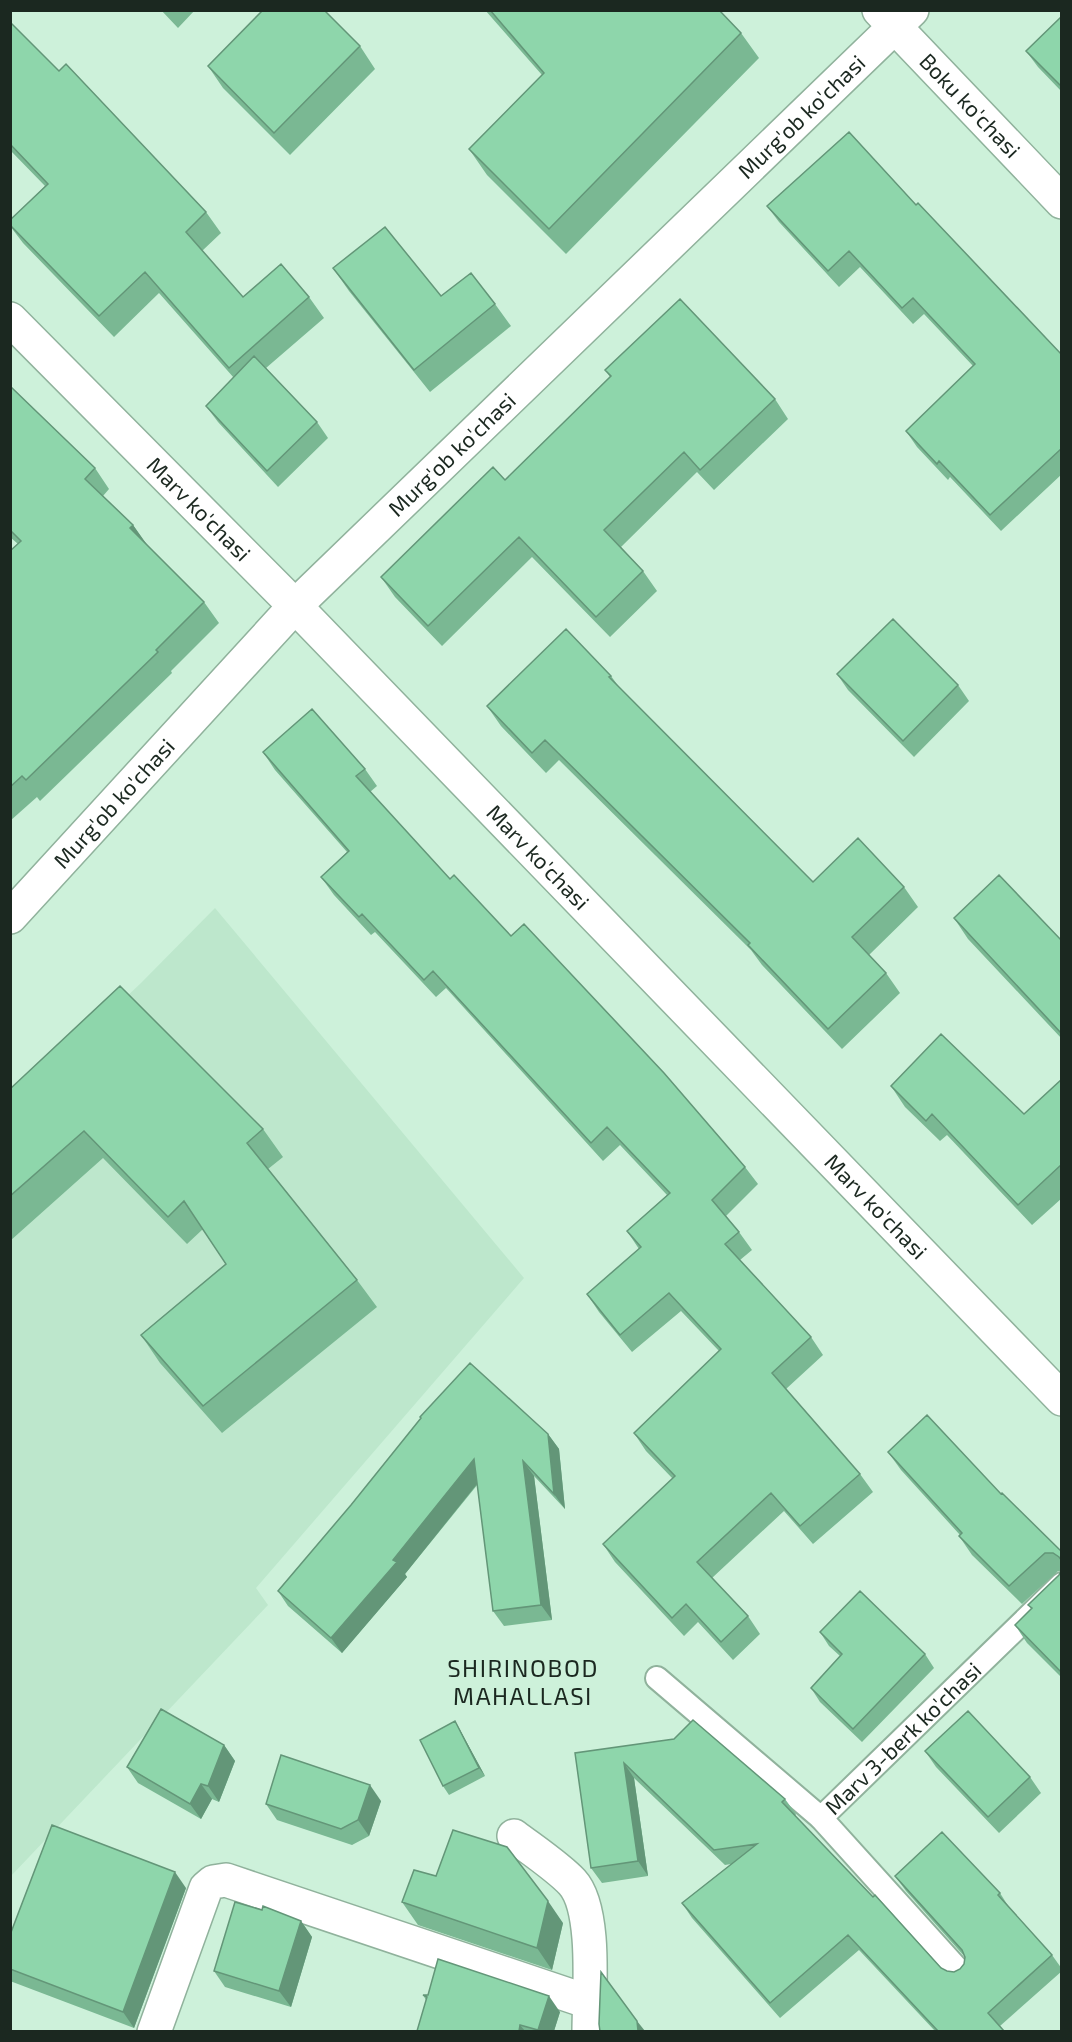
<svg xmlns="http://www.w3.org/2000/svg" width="1072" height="2042" font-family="'Exo 2',sans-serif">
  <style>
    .built { fill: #bde7cc }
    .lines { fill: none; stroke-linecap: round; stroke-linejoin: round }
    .lane-casing { stroke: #90b29c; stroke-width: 26 }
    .street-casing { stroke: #90b29c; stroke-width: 36 }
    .lane { stroke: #fff; stroke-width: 22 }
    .street { stroke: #fff; stroke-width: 33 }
    .wall { fill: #7ab893 }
    .shaded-wall { fill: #639678 }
    .building { fill: #8ed6ab; stroke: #639678; stroke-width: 1.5 }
    .labels { text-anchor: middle; stroke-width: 4.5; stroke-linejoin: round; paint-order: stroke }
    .street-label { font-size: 22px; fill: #1b2820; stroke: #cdf1da }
    .neighbourhood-label { font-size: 24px; letter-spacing: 1.5px; fill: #1b2820; stroke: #cdf1da }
  </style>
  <rect width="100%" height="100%" fill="#cdf1da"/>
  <path class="built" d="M215 908 524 1278 256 1588 268 1605 11 1876V1106L141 983Z"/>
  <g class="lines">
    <defs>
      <g id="lane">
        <path id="s1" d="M657 1678 821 1818 1062 1584"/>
        <path d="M821 1818 962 1974"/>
      </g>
      <g id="street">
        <path id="s2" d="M879 10 1062 202"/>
        <path id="s3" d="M10 319 295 606 1062 1399"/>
        <path id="s4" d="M10 917 295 606 912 10"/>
        <path d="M514 1836C531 1849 558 1867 572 1882 597 1909 589 1994 589 2032"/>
        <path d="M154 2032 206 1888 213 1882 226 1880 589 2002"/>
      </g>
    </defs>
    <use href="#lane" class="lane-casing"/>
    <use href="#street" class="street-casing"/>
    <use href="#lane" class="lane"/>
    <use href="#street" class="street"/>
  </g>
  <path class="wall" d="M161 10H195L178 28Z
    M485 10H719L741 33 759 58 566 254 487 175 469 149 542 75Z
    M1062 16V92L1038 67 1026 51Z
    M10 22 59 71 206 212 221 233 202 251 243 297H309L324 318 266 368 317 422 328 438 278 487 218 422 206 406 234 378 159 293 114 337 23 243 10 226V220L45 186 10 150Z
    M360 46 375 69 290 155 223 88 208 66Z
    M916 205 1062 355V474L1001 531 950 477 948 480 917 447 906 431 973 366 924 314 913 324 860 267 839 287 779 222 767 206Z
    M333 268 441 296 495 304 511 326 430 392 349 291Z
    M605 370 775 399 788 419 714 490 697 472 621 547 643 571 657 591 610 637 532 557 442 646 395 597 381 577 505 480 610 377Z
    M10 386 95 468 109 489 103 496 133 525 146 544 204 602 219 623 171 671 172 673 40 801 37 797 10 821V551L18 544 10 537Z
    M837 674 958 685 969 701 914 757 848 690Z
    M611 676 619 687 813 882 904 887 918 907 869 955 886 973 900 993 842 1049 762 965 751 950 559 760 546 773 501 726 487 706Z
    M263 752 365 769 377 786 370 792 450 879 511 936 745 1167 758 1184 726 1216 739 1232 752 1250 740 1260 811 1337 823 1355 786 1389 860 1474 873 1492 813 1544 784 1511 712 1578 748 1616 760 1634 733 1660 698 1622 684 1636 615 1562 603 1544 673 1479 646 1451 634 1433 719 1351 681 1311 632 1352 599 1312 587 1294 639 1249 627 1231 667 1195 620 1145 603 1161 446 988 436 997 375 932 371 935 334 895 321 877 347 852 275 770Z
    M954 918 1062 941V1039L968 939Z
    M1062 1079V1198L1032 1225 947 1135 940 1141 905 1107 891 1086 1024 1114Z
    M10 1089 263 1129 283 1157 268 1169 357 1280 377 1307 222 1433 160 1363 141 1335 226 1264 203 1229 187 1244 103 1158 10 1241Z
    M548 1434 559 1449 565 1509 534 1476 552 1620 504 1626 493 1611 478 1484 405 1574 407 1577 342 1653 288 1606 278 1591Z
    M888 1452 1001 1494 1062 1552V1678L1027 1643 1015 1625 1031 1609 1028 1605 1059 1575 1061 1571H1058L1022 1604 972 1555 959 1536 960 1535 901 1470Z
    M820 1632 925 1654 934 1668 862 1742 820 1702 811 1688 840 1656 829 1646Z
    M455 1721 460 1730 485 1776 449 1795 443 1786Z
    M224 1745 235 1761 219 1802 212 1799 201 1819 138 1783 127 1767Z
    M925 1751 1030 1777 1041 1793 999 1833 936 1767Z
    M575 1753 785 1799 796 1814 795 1816 941 1968 947 1971 954 1972 960 1969 964 1964 965 1957 906 1891 895 1876 1000 1893 1010 1909 1052 1955 1062 1969V1971L1000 2026 1004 2031H935L859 1950 780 2018 692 1918 682 1903 731 1864 725 1865 634 1778 648 1876 602 1883 591 1868Z
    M381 1801 369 1836 352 1845 277 1820 266 1804Z
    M186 1888 134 2028 10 1981V1935Z
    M402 1902 563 1923 552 1970 418 1925Z
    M262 1910 301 1921 312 1937 291 2007 225 1987 214 1971Z
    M423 1995 560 2012 554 2031H417L426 2000Z"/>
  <path class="shaded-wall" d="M133 525 148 546 130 528Z
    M548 1434 559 1449 565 1509 554 1494Z
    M474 1459 485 1474 405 1574 407 1577 342 1653 331 1638Z
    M523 1461 534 1476 552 1620 541 1605Z
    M455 1721 460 1730 485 1776 479 1768Z
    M224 1745 235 1761 219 1802 208 1786Z
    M624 1763 634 1778 648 1876 638 1861Z
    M201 1784 212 1799 201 1819 190 1804Z
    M370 1785 381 1801 369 1836 358 1820Z
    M175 1872 186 1888 134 2028 123 2012Z
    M548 1901 563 1923 552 1970 537 1948Z
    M301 1921 312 1937 291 2007 279 1991Z
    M549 1996 560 2012 554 2031H539L538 2030Z
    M637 2021 645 2031H638Z
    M520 2025 525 2031H519Z"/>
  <path class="building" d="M263 10H324L360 46 274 133 208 66Z
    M490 10H719L741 33 549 229 469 149 544 73Z
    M1062 16V87L1026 51Z
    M10 22 59 71 66 64 206 212 186 232 243 297 281 264 309 297 229 368 145 272 99 316 10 225V220L48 184 10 144Z
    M849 132 916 205 918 203 1062 355V448L990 515 939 461 937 464 906 431 975 364 913 298 902 308 849 251 828 271 767 206Z
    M385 227 441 296 471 273 495 304 414 370 333 268Z
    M680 299 775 399 700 470 684 452 604 530 643 571 596 617 519 537 428 626 381 577 493 467 505 480 611 376 605 370Z
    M254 356 317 422 267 471 206 406Z
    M10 386 95 468 85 479 133 525 130 528 204 602 156 650 158 652 26 780 22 776 10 787V551L21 541 10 530Z
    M893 619 958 685 903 741 837 674Z
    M566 629 611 676 609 677 813 882 858 838 904 887 852 937 886 973 828 1029 748 945 750 943 545 740 532 753 487 706Z
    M312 709 365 769 356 776 450 879 454 875 511 936 524 924 664 1073 745 1167 712 1200 739 1232 725 1244 811 1337 772 1373 860 1474 800 1526 771 1493 697 1562 748 1616 721 1642 686 1604 672 1618 603 1544 675 1476 634 1433 721 1349 669 1293 620 1335 587 1294 641 1247 627 1231 670 1193 607 1127 591 1143 433 971 424 980 362 914 359 917 321 877 349 851 263 752Z
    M999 875 1062 941V1034L954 918Z
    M120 986 263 1129 247 1143 357 1280 203 1406 141 1335 226 1264 184 1201 168 1217 84 1131 10 1196V1089Z
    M941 1034 1024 1114 1062 1079V1164L1018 1205 932 1114 926 1121 891 1086Z
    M470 1363 548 1434 554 1494 523 1461 541 1605 493 1611 474 1459 393 1560 397 1562 331 1638 278 1591 351 1505 421 1418 420 1417Z
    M927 1415 1001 1494 1002 1493 1062 1552V1561L1059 1557 1053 1553H1045L1009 1586 959 1536 962 1533 888 1452Z
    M1062 1570V1673L1015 1625 1032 1608 1028 1605 1059 1575Z
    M860 1591 925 1654 853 1729 811 1688 842 1654 820 1632Z
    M161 1709 224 1745 208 1786 201 1784 190 1804 127 1767Z
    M968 1711 1030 1777 988 1817 925 1751Z
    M693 1720 785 1799 782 1802 873 1897 875 1895 941 1968 947 1971 954 1972 960 1969 964 1964 965 1957 962 1950 895 1876 942 1832 1000 1893 998 1895 1052 1955 988 2013 1004 2031H938L848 1935 770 2003 682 1903 757 1844 714 1850 624 1763 638 1861 591 1868 575 1753 674 1739Z
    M455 1721 479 1768 443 1786 420 1740Z
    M281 1755 370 1785 358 1820 341 1829 266 1804Z
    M52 1825 175 1872 123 2012 10 1969V1935Z
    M453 1830 507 1847 548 1901 537 1948 402 1902 414 1870 436 1876Z
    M235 1902 262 1910 263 1906 301 1921 279 1991 214 1971Z
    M438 1959 549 1996 538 2030 520 2025 519 2031H417L427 1997 423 1995H428Z
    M601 1972 637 2021 638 2031H600L599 2024Z"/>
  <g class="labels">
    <g class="street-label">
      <text dy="8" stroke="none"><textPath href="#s2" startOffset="132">Boku ko'chasi</textPath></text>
      <text dy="8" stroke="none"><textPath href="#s4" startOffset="1126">Murg'ob ko'chasi</textPath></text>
      <text dy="8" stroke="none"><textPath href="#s4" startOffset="640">Murg'ob ko'chasi</textPath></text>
      <text dy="8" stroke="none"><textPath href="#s3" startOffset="268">Marv ko'chasi</textPath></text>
      <text dy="8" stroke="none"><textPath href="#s4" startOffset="154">Murg'ob ko'chasi</textPath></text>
      <text dy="8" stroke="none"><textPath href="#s3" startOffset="754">Marv ko'chasi</textPath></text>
      <text dy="8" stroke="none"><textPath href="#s3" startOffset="1240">Marv ko'chasi</textPath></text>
      <text dy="8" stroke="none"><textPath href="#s1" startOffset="330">Marv 3-berk ko'chasi</textPath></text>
    </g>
    <g class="neighbourhood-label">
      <text x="523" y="1677">SHIRINOBOD<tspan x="523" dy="28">MAHALLASI</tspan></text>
    </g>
  </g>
  <rect width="1072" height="2042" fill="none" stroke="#1b2820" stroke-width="24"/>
</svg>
